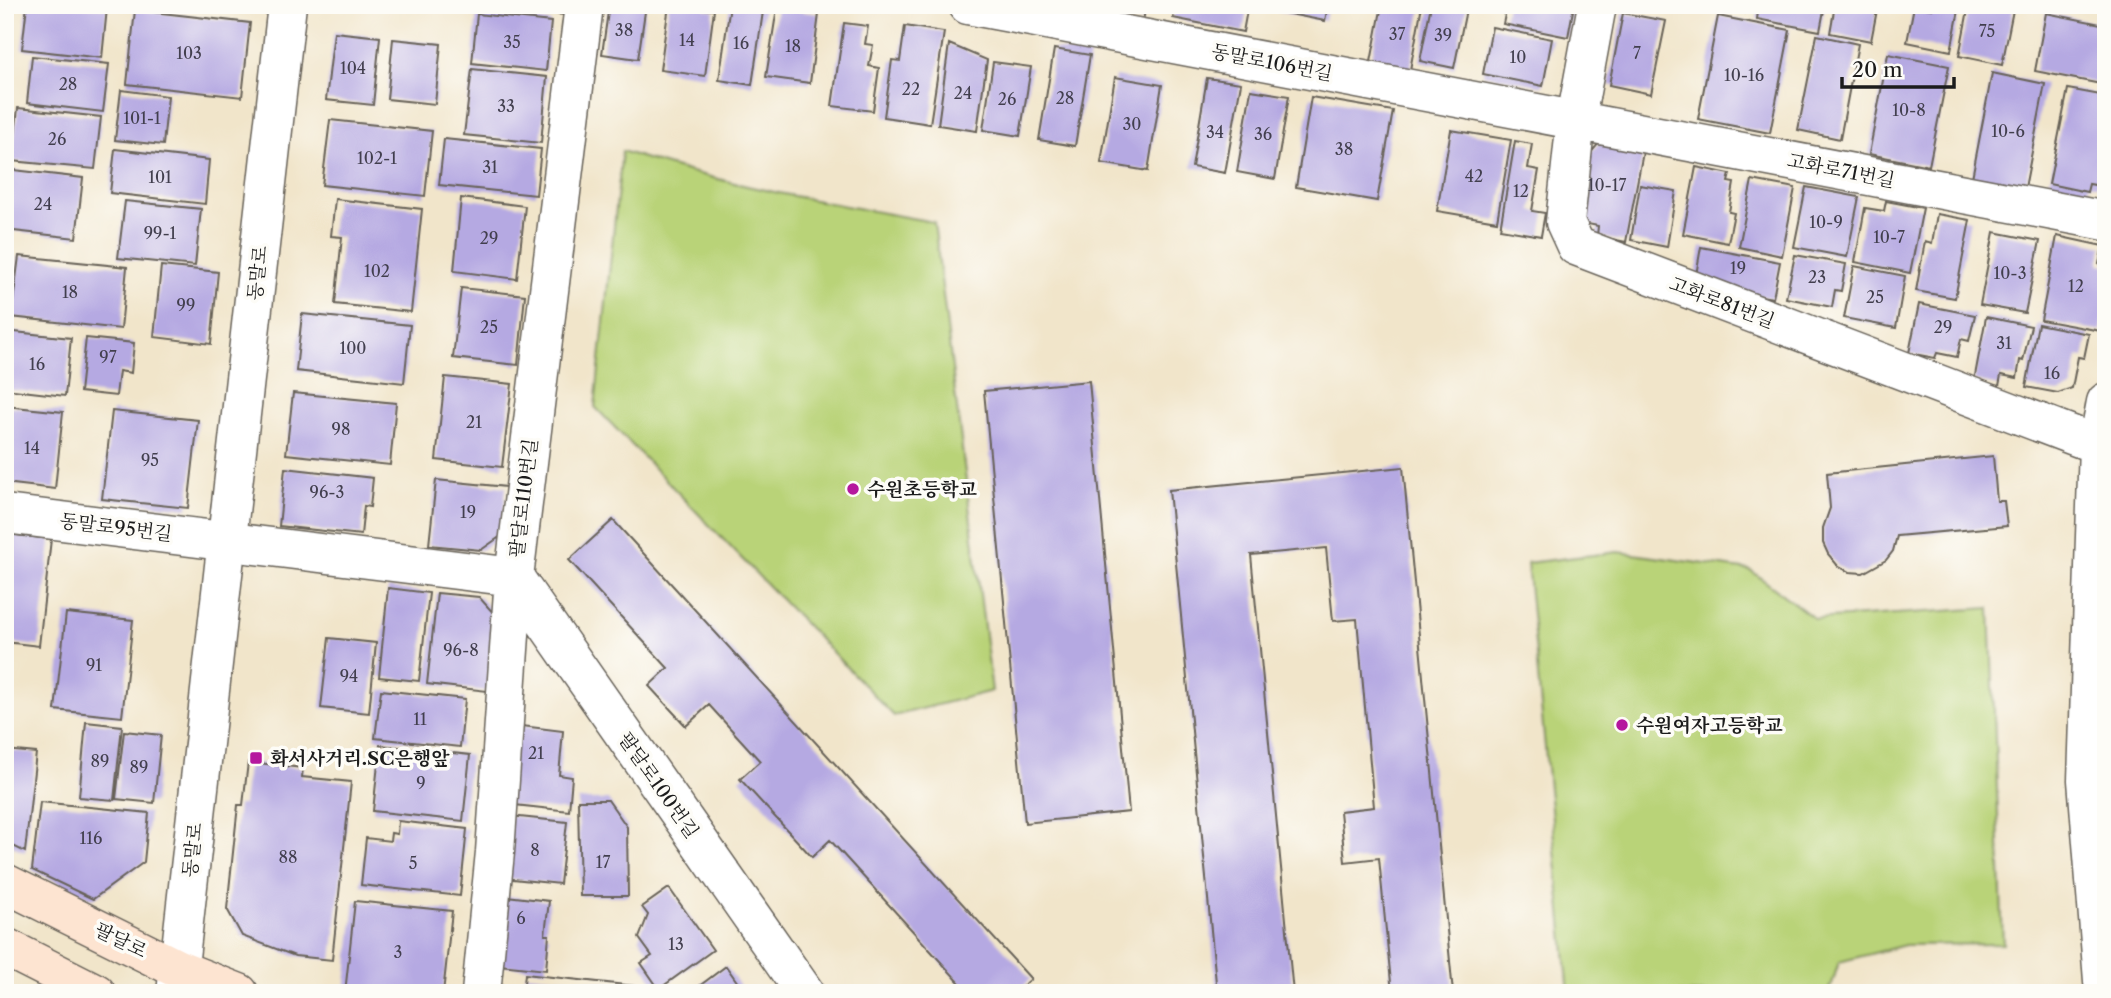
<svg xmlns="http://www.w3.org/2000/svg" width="2111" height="998" font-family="'Libre Caslon Text','Noto Serif KR',serif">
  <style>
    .green { fill: #b9d378; stroke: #6a784a; stroke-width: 2 }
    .building { fill: #b5a9e2 }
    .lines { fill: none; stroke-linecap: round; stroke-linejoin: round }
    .minor-casing { stroke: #676259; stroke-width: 41 }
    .tertiary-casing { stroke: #676259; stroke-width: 41 }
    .secondary-casing { stroke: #676259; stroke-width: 41 }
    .minor { stroke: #fff; stroke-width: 38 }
    .tertiary { stroke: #fff; stroke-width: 38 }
    .secondary { stroke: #fde4d1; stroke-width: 38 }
    .poi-dot { fill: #b5179e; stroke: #fdfcf7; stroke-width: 2.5 }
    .labels { text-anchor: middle; stroke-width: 7; stroke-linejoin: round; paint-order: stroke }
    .number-label { font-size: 16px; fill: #423f4e }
    .street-label { font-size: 19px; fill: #1c1c1c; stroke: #fdfcf7 }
    .poi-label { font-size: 19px; font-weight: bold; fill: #1c1c1c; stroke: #fdfcf7; text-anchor: start }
  </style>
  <rect width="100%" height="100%" fill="#fdfcf7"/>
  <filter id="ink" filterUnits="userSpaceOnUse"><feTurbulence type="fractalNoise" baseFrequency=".0143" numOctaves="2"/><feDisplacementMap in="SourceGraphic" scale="14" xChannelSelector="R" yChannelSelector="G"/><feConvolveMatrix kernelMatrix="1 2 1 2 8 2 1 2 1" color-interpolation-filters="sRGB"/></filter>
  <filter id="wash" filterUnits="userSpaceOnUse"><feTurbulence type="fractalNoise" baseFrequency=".00686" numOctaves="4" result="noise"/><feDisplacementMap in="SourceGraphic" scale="28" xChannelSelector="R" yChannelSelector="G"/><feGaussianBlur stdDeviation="1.57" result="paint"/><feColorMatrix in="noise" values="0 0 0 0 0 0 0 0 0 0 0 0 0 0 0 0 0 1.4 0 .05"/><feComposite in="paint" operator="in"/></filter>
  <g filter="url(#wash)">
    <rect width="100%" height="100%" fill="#f1e5ca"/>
    <path class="green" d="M622 151C725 186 827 203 934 222L992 691 894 716 595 407Z
      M1618 552 1750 570 1815 619 1990 608 2003 944 1905 945 1839 962 1829 993H1569L1527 563Z"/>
    <g id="blocks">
      <path class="building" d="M27 5 107 8 102 58 22 49Z
        M203 5H250L249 12 203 7Z
        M414 5H450L449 11 414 7Z
        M535 5H566L565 15 534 12Z
        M609 5H646L638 59 602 54Z
        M669 5H705L704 9 714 10 705 76 660 70Z
        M730 5H764L752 85 719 80Z
        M1096 5H1146L1143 21 1094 12Z
        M1176 5H1248L1243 32 1173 18Z
        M1269 5H1328L1325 21 1269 10Z
        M1382 5H1422L1410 70 1371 62Z
        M1431 5H1467L1454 68 1420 61Z
        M1507 5H1574L1568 37 1503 24Z
        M1710 5H1747L1745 13Z
        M1759 5H1825L1820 31 1757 19Z
        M1835 5H1868V8L1877 10 1871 41 1830 33Z
        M1933 5H1960L1951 51 1907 42 1914 6 1932 9Z
        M1969 5H2014L2002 65 1959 56Z
        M2048 5H2065L2064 10Z
        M777 8 819 14 810 83 766 77Z
        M135 10 250 23 242 97 127 84Z
        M1623 13 1666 21 1651 94 1609 85Z
        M2046 13 2106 25V85L2035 71Z
        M477 14 551 22 546 71 472 63Z
        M1718 16 1790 30 1770 133 1698 119Z
        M844 23 868 26 865 44 873 45 869 66 879 68 873 111 832 106Z
        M905 26 944 32 930 124 884 117 892 60 900 61Z
        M1492 27 1552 39 1543 86 1483 74Z
        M334 32 380 37 373 105 326 100Z
        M1817 35 1858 44 1840 139 1798 130Z
        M393 39 441 44 435 104 387 99Z
        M949 44 987 60 977 131 938 125Z
        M1054 49 1090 55 1075 146 1039 140Z
        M1888 54 1949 66 1929 166 1869 154Z
        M32 56 109 64 103 112 27 103Z
        M993 62 1031 67 1020 136 983 130Z
        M472 69 547 77 541 143 464 135Z
        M1992 73 2045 84 2025 188 1972 178Z
        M1115 77 1162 85 1148 171 1101 163Z
        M1207 78 1241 83 1225 173 1192 167Z
        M2068 89 2106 96V187L2089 184 2087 192 2049 184Z
        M121 90 168 96 163 145 115 140Z
        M1251 90 1289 96 1275 179 1237 172Z
        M1311 97 1393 111 1377 201 1296 187Z
        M18 108 101 117 95 169 12 161Z
        M330 120 432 131 425 196 322 185Z
        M1451 130 1511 140 1497 221 1437 211Z
        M444 139 541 149 536 195 439 185Z
        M1515 141 1532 144 1528 168 1539 170 1532 211 1545 213 1541 236 1500 229Z
        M1599 143 1643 152 1626 242 1597 236 1598 226 1583 223 1582 163Z
        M115 149 209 160 205 204 110 193Z
        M1696 167 1730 174 1728 182 1734 183 1729 212 1734 213 1728 243 1683 234Z
        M5 169 83 178 76 238 5 230Z
        M1752 180 1795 188 1782 256 1739 247Z
        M1640 185 1676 191 1667 247 1631 240Z
        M1806 187 1859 197 1847 257 1794 247Z
        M461 198 525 206 517 279 454 271Z
        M335 199 422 209 411 312 335 304 342 237 331 236Z
        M125 201 201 209 195 266 118 258Z
        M1886 201 1923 208 1910 273 1855 262 1865 208 1884 211Z
        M1937 214 1970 220 1955 298 1916 291 1925 241 1932 243Z
        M1994 232 2040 241 2025 313 1980 305Z
        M2057 236 2103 246 2099 264 2106 265V308L2101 331 2041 320Z
        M1701 247 1780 262 1773 298 1749 294 1696 275Z
        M1795 255 1846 264 1841 291 1835 290 1832 307 1786 298Z
        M19 256 127 267 121 329 11 317Z
        M161 266 218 272 211 344 154 337Z
        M1854 266 1905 276 1896 328 1844 318Z
        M461 288 525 295 518 365 453 358Z
        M1919 304 1975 315 1969 341 1961 339 1957 357 1937 353 1935 358 1909 353Z
        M302 314 410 325 404 383 296 371Z
        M1986 317 2031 326 2023 361 2020 360 2017 378 2001 375 1999 386 1974 381Z
        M2038 324 2089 334 2084 358 2078 357 2072 388 2058 393 2026 387Z
        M5 331 71 338 65 396 5 389Z
        M86 338 134 343 131 373 119 371 116 396 80 392Z
        M445 377 512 384 502 467 436 460Z
        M1089 381 1129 812 1025 823 984 391Z
        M293 393 396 403 390 465 286 454Z
        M5 406 63 412 55 489 5 483Z
        M112 411 198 420 188 508 102 499Z
        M1993 456 1997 501H2004L2007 526 1897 536 1893 551 1886 560 1863 573 1849 572 1838 566 1828 554 1823 543V528L1830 508 1827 473Z
        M1403 467 1453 993H1392L1379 858 1345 862 1340 811 1374 807 1357 619 1333 621 1326 548 1251 555 1293 993H1217L1169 490Z
        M285 468 373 478 370 507 364 506 361 535 279 526Z
        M436 480 506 487 501 536 481 550 429 545Z
        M613 520 1031 979 1015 993H969L830 840 812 857 740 779 760 761 709 705 686 726 649 686 668 668 569 560Z
        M5 534 51 539 39 646 5 642Z
        M388 588 429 593 419 681 379 677Z
        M437 593 479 597 496 616 487 691 427 684Z
        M66 613 133 620 122 717 55 710Z
        M329 638 376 643 369 713 321 708Z
        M381 690 465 699 460 747 375 738Z
        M86 722 122 726 114 800 79 797Z
        M514 725 563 731 559 775 572 777 569 811 506 804Z
        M124 731 161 735 154 803 116 799Z
        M380 745 470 755 463 821 373 811Z
        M5 750 36 753 25 852 5 842Z
        M248 762 303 768 302 777 351 782 332 960 295 956 242 936 227 909 238 805H243Z
        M578 800H608L627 827 628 896H580Z
        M40 802 149 813 144 862 93 899 32 870Z
        M510 816 567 822 560 884 504 878Z
        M398 821 467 829 460 896 361 885 366 838 390 841 391 833 397 834Z
        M669 888 713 950 659 989 641 963 652 956 639 938 648 915 642 907Z
        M498 895 549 901 545 935H549L546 970 490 964Z
        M355 901 452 911 443 993H345Z
        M726 966 745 993H690Z
        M525 974 634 986 633 993H523Z"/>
    </g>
  </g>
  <g filter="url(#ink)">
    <use href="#blocks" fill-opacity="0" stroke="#676259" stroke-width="2"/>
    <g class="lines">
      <defs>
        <path id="minor" d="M968 5 2106 221
          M1597 5 1576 119 1565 222 1576 246 2106 448
          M5 514 514 577
          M514 577 805 993
          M481 993 495 852 514 577 584 5
          M2104 993 2087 780 2098 445 2106 402"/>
        <path id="tertiary" d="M176 993 287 5"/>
        <path id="secondary" d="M5 883 178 969 239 993
          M5 947 96 993"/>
      </defs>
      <use href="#minor" class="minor-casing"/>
      <use href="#tertiary" class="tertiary-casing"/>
      <use href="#secondary" class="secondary-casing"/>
      <use href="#minor" class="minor"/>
      <use href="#tertiary" class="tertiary"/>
      <use href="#secondary" class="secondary"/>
    </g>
  </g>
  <g class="poi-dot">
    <circle cx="853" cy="489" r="7"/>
    <circle cx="1622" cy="725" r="7"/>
    <rect x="249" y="751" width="14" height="14" rx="3.5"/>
  </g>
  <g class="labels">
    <g class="number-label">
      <text x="624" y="36">38</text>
      <text x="1987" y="37">75</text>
      <text x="1397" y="40">37</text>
      <text x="1443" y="41">39</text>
      <text x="687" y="46">14</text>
      <text x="512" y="48">35</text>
      <text x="741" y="49">16</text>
      <text x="793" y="52">18</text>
      <text x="189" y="59">103</text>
      <text x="1637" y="59">7</text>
      <text x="1518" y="63">10</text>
      <text x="353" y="74">104</text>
      <text x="1744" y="81">10-16</text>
      <text x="68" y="90">28</text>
      <text x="911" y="95">22</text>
      <text x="963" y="99">24</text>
      <text x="1065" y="104">28</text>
      <text x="1007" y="105">26</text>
      <text x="506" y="112">33</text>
      <text x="1909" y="116">10-8</text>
      <text x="142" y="124">101-1</text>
      <text x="1132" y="130">30</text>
      <text x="2008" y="137">10-6</text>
      <text x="1215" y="138">34</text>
      <text x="1263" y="140">36</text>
      <text x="57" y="145">26</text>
      <text x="1344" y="155">38</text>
      <text x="377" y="164">102-1</text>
      <text x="490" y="173">31</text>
      <text x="1474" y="182">42</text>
      <text x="160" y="183">101</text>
      <text x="1607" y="191">10-17</text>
      <text x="1521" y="197">12</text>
      <text x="43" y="210">24</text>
      <text x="1826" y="228">10-9</text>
      <text x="160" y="239">99-1</text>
      <text x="1889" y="243">10-7</text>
      <text x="489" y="244">29</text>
      <text x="1738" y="274">19</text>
      <text x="377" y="277">102</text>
      <text x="2010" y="279">10-3</text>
      <text x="1817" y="283">23</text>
      <text x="2076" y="292">12</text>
      <text x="70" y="298">18</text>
      <text x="1875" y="303">25</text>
      <text x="186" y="311">99</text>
      <text x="489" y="333">25</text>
      <text x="1943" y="333">29</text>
      <text x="2004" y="349">31</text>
      <text x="353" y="354">100</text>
      <text x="108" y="363">97</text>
      <text x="37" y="370">16</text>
      <text x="2052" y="379">16</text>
      <text x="474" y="428">21</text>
      <text x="341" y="435">98</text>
      <text x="32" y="454">14</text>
      <text x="150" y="466">95</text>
      <text x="327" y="498">96-3</text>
      <text x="468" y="518">19</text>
      <text x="461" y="656">96-8</text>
      <text x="94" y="671">91</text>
      <text x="349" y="682">94</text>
      <text x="420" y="725">11</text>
      <text x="536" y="759">21</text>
      <text x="100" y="767">89</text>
      <text x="139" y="773">89</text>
      <text x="421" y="789">9</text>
      <text x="91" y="844">116</text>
      <text x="535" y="856">8</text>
      <text x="288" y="863">88</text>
      <text x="603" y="868">17</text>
      <text x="413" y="869">5</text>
      <text x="521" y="924">6</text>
      <text x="676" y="950">13</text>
      <text x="398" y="958">3</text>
    </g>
    <g class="street-label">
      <text transform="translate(1272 62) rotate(11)" y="7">동말로106번길</text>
      <text transform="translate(1841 170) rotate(11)" y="7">고화로71번길</text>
      <text transform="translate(257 273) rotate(-84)" y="7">동말로</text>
      <text transform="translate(1722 302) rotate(21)" y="7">고화로81번길</text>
      <text transform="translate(523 498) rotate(-83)" y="7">팔달로110번길</text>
      <text transform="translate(116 527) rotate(7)" y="7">동말로95번길</text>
      <text transform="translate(659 785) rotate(55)" y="7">팔달로100번길</text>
      <text transform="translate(192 850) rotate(-84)" y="7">동말로</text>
      <text transform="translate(121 940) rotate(26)" y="7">팔달로</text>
    </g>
    <g class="poi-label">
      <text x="867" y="496">수원초등학교</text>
      <text x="1636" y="732">수원여자고등학교</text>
      <text x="270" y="765">화서사거리.SC은행앞</text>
    </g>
  </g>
  <rect width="2111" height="998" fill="none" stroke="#fdfcf7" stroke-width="28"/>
  <path d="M1842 77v10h112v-10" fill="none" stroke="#1c1c1c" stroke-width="3.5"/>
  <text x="1852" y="77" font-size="21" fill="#1c1c1c" stroke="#fdfcf7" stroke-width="5" paint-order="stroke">20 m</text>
</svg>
